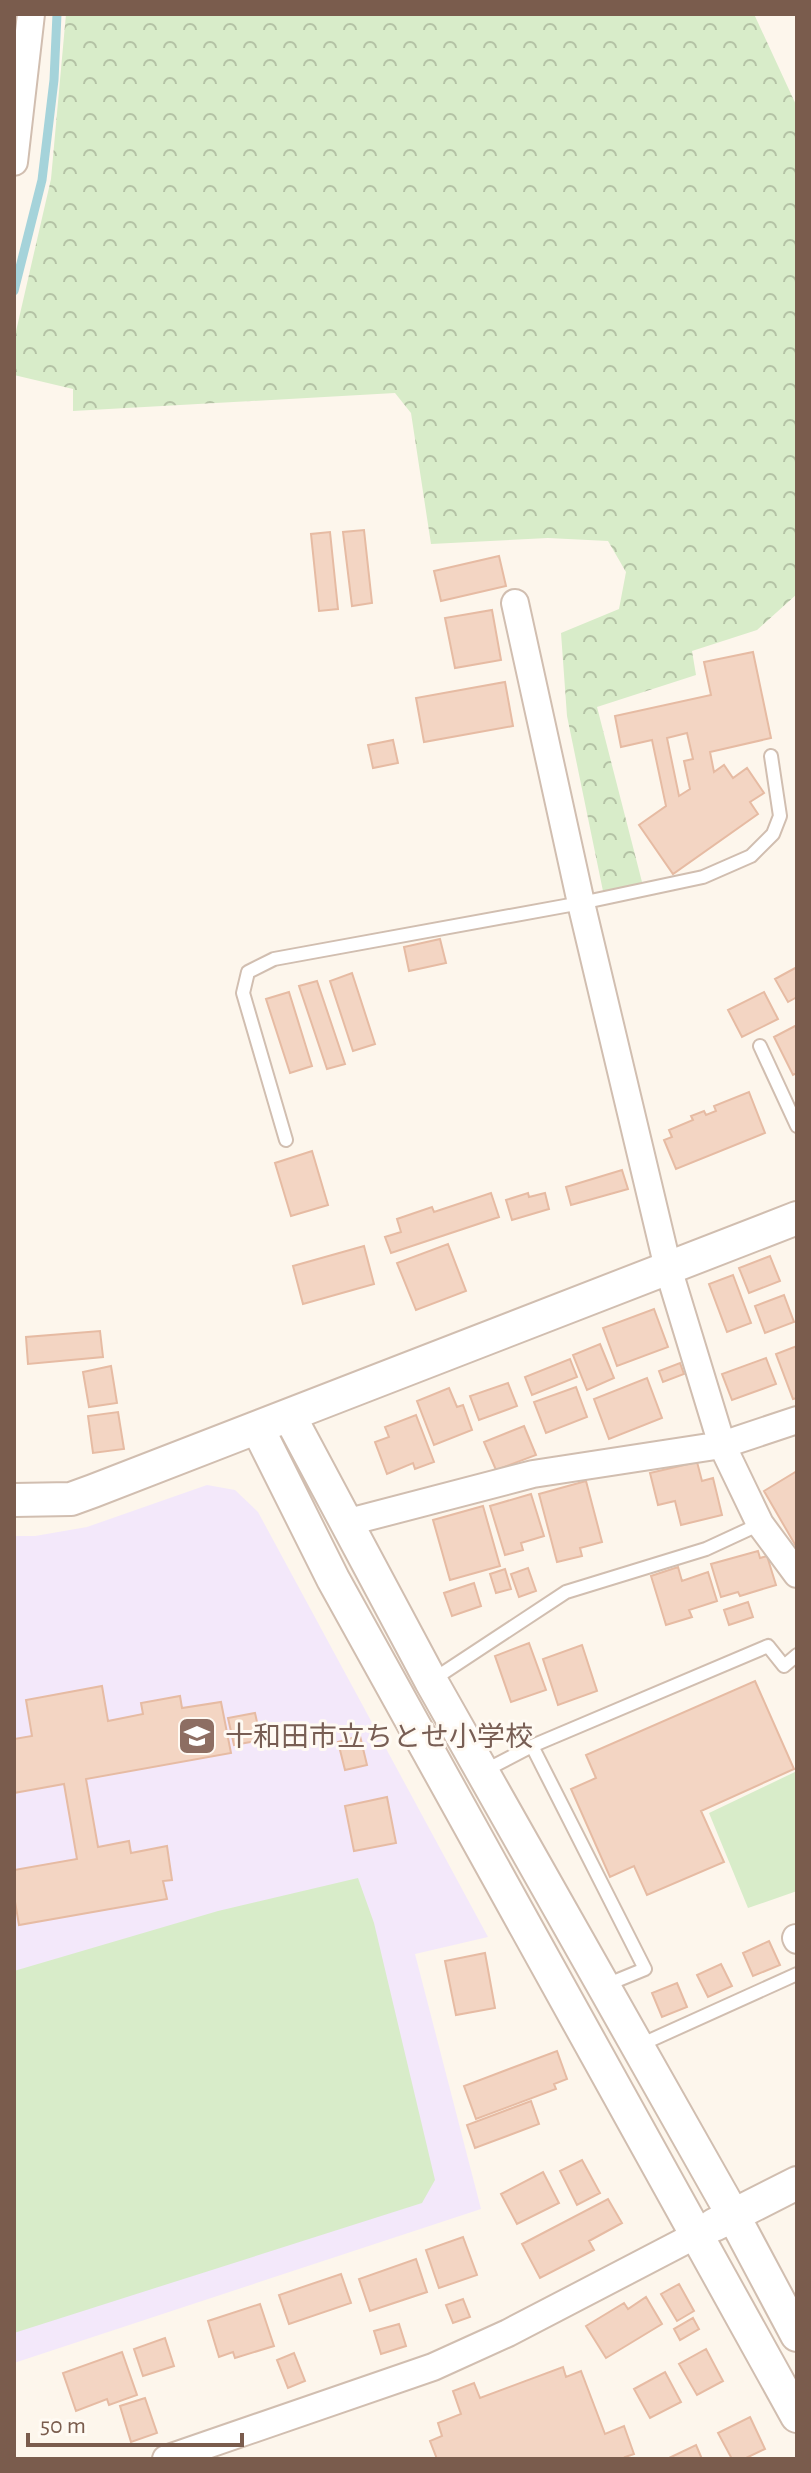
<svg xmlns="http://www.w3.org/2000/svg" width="811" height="2473" font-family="'Alegreya Sans','Noto Sans JP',sans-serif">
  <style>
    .education { fill: #f3e8fa }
    .forest { fill: url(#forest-crowns) }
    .park { fill: #d8ecc9 }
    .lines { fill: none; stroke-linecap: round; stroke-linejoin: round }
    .stream { stroke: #a5d3da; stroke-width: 9 }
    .building { fill: #f3d5c3; stroke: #e6bba3; stroke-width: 2; fill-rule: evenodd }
    .service-casing { stroke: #d1beb0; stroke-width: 16 }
    .minor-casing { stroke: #d1beb0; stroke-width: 30 }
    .tertiary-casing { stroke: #d1beb0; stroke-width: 36 }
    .service { stroke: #fff; stroke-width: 12 }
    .minor { stroke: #fff; stroke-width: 26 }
    .tertiary { stroke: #fff; stroke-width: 32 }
    .labels { text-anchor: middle; stroke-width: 6; stroke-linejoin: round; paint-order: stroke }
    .education-label { font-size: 28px; fill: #785e54; stroke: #fffaf3; text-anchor: start }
  </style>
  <defs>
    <pattern id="forest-crowns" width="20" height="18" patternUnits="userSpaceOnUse" patternTransform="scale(2)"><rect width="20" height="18" fill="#d8ecc9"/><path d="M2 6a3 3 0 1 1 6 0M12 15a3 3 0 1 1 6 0" fill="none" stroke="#b4c2a5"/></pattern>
  </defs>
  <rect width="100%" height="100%" fill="#fdf6ec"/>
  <path class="education" d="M207 1485 235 1490 258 1512 488 1937 415 1954 481 2209 14 2363V1536H35L87 1527Z"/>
  <path class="forest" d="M66 14H754L797 107V594L757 630 692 651 696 675 597 707 642 882 604 896 567 716 561 633 619 609 626 572 608 541 548 538 431 544 411 413 395 393 73 411V389L14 375V340L51 179Z"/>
  <path class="park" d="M797 1771V1891L748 1908 709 1813Z
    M358 1878 374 1923 435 2180 422 2203 14 2333V1971L218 1911Z"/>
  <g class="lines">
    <path class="stream" d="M14 291 42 180 54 80 57 14"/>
  </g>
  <path class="building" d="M364 530 372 603 352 606 343 532Z
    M330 532 338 609 319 611 311 534Z
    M499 556 506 586 441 601 434 571Z
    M492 610 501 660 455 668 445 618Z
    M753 652 771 738 710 752 714 772 724 765 733 778 747 768 764 793 750 802 758 814 673 874 639 825 666 806 652 740 621 747 615 716 711 695 704 662ZM687 733 693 759 684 761 690 789 679 796 667 738Z
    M505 682 513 726 424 742 416 698Z
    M393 740 398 763 373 768 368 745Z
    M440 939 446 963 409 971 404 947Z
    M797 967V997L788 1002 775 979Z
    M352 973 375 1044 353 1051 330 981Z
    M317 981 345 1064 327 1069 299 986Z
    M289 992 312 1066 290 1073 266 999Z
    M764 992 778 1019 742 1037 728 1010Z
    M797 1025V1073L793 1075 774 1037Z
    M749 1092 765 1133 676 1169 664 1140 672 1137 669 1130 693 1120 691 1116 704 1111 706 1115 716 1111 714 1106Z
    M312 1151 328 1205 291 1216 275 1163Z
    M622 1170 628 1189 571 1205 566 1187Z
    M491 1193 499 1217 391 1253 385 1237 401 1232 397 1219 432 1207 434 1212Z
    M528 1193 529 1197 545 1193 549 1209 512 1220 506 1200Z
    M448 1244 466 1291 416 1310 397 1263Z
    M364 1246 374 1284 303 1304 293 1266Z
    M770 1256 780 1281 749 1293 739 1268Z
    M733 1275 751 1323 727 1332 709 1284Z
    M784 1295 794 1322 765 1333 755 1306Z
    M654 1309 668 1347 617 1366 603 1328Z
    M100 1331 103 1357 28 1364 26 1337Z
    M600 1344 614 1378 587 1390 573 1355Z
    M797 1346V1398L793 1399 776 1354Z
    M766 1358 776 1384 732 1400 722 1374Z
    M570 1359 577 1377 532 1395 525 1377Z
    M680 1363 684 1374 663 1382 659 1371Z
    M111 1366 117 1403 89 1407 83 1372Z
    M647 1378 662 1418 609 1439 594 1399Z
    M508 1383 517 1406 479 1420 470 1396Z
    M576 1387 587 1417 546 1433 534 1402Z
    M449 1388 457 1407 463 1405 472 1430 434 1445 417 1401Z
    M118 1412 124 1449 93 1453 88 1416Z
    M416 1415 434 1462 415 1469 413 1463 387 1474 375 1442 389 1437 385 1427Z
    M524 1426 536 1455 496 1470 484 1442Z
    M697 1462 702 1481 713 1478 722 1515 681 1525 675 1501 658 1505 650 1473Z
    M797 1471V1548L764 1491Z
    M586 1481 602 1542 580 1548 582 1556 557 1562 539 1494Z
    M531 1494 544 1536 521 1543 523 1550 505 1555 490 1506Z
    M483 1506 500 1566 450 1580 433 1520Z
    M758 1551 760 1558 767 1556 776 1585 740 1596 738 1592 721 1597 711 1564Z
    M678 1567 682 1581 708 1572 717 1601 689 1610 692 1617 666 1625 651 1576Z
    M528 1568 536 1591 519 1597 511 1574Z
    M505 1569 511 1589 496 1593 490 1574Z
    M474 1583 481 1606 452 1616 444 1593Z
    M748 1602 753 1617 729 1625 724 1610Z
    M529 1643 546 1690 511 1702 495 1656Z
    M582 1645 597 1691 558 1705 543 1659Z
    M755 1681 794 1769 701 1811 724 1862 647 1895 634 1866 610 1877 571 1789 596 1778 586 1755Z
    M102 1686 108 1721 143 1714 141 1703 180 1696 182 1708 221 1702 231 1753 86 1779 98 1847 129 1841 131 1853 167 1846 172 1880 163 1881 167 1899 19 1925 14 1896V1870L77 1859 64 1784 14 1793V1739L32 1736 26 1700Z
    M255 1713 261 1740 234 1745 228 1718Z
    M360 1736 367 1765 345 1770 338 1742Z
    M387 1797 396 1843 354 1851 345 1806Z
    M769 1941 780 1965 753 1976 743 1953Z
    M485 1953 495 2008 456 2015 445 1961Z
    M721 1964 732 1986 708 1997 697 1975Z
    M677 1983 687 2007 662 2017 652 1993Z
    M557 2051 567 2079 554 2084 556 2089 476 2119 464 2086Z
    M531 2101 539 2124 475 2148 467 2125Z
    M582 2160 600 2193 577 2205 560 2171Z
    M543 2172 559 2203 517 2224 501 2194Z
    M608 2199 622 2223 589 2241 594 2250 540 2278 522 2244Z
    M463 2237 477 2275 439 2288 426 2250Z
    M416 2259 427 2292 370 2311 359 2279Z
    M341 2274 351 2303 289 2324 279 2295Z
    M679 2284 694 2311 677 2321 661 2294Z
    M646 2297 662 2324 606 2358 586 2326 624 2303 628 2309Z
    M463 2299 470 2317 453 2323 446 2305Z
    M260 2304 274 2346 235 2358 233 2352 219 2357 208 2321Z
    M693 2318 699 2329 680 2340 674 2329Z
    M399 2324 406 2346 381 2354 374 2331Z
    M165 2338 174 2366 143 2376 134 2349Z
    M706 2349 723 2381 697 2395 679 2364Z
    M122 2352 137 2395 109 2405 107 2399 76 2411 63 2373Z
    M294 2353 305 2381 288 2388 277 2360Z
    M563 2367 566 2377 581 2371 605 2434 624 2426 634 2454 625 2457 626 2459H437L430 2441 442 2436 438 2423 461 2414 453 2391 474 2383 480 2398Z
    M665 2372 681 2402 650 2418 634 2389Z
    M145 2398 157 2433 131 2442 120 2406Z
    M750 2417 765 2449 744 2459H732L718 2433Z
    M696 2445 702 2459H667Z"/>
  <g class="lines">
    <defs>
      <path id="service" d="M760 1046 797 1126
        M286 1140 243 993 248 972 274 959 581 903 703 877 751 856 773 834 780 816 771 756
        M434 1679 566 1592 706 1549 760 1524
        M532 1746 768 1646 784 1666 797 1655
        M484 1771 532 1746 645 1969 606 1985
        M640 2045 797 1974"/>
      <path id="minor" d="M14 162 31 14
        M515 603 581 903 668 1268 722 1445 760 1524 797 1574
        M345 1523 533 1474 722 1445 797 1420
        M796 1938 797 1940
        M166 2459 433 2367 508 2333 698 2234"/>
      <path id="tertiary" d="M290 1417 431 1681 733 2215 797 2335
        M258 1429 333 1579 797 2416
        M14 1500 71 1499 93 1491 797 1218
        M714 2225 797 2183"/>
    </defs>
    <use href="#service" class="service-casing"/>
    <use href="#minor" class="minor-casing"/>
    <use href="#tertiary" class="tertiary-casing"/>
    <use href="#service" class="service"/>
    <use href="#minor" class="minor"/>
    <use href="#tertiary" class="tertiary"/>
  </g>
  <defs>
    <symbol id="school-square" viewBox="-11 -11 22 22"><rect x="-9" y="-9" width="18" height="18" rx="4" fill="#8d6e63" stroke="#fffaf3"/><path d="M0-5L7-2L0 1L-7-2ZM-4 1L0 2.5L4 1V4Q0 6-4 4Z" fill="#fff"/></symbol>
  </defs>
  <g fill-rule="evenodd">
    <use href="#school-square" x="175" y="1714" width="44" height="44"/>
  </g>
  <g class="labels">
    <g class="education-label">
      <text x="225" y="1746">十和田市立ちとせ小学校</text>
    </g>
  </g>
  <rect width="811" height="2473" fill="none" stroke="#7a5c4d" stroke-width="32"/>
  <path d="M28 2433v12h214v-12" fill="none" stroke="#7a5c4d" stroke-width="4"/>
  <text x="40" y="2433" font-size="24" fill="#7a5c4d" stroke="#fffaf3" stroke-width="6" paint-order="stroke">50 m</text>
</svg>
